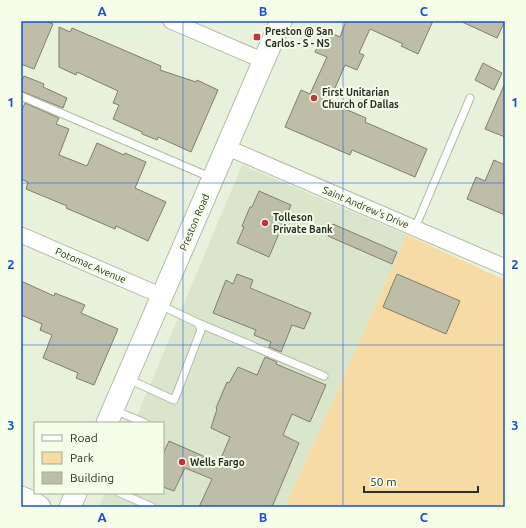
<svg xmlns="http://www.w3.org/2000/svg" width="526" height="528" font-family="Ubuntu,sans-serif">
  <style>
    .built { fill: #dae6cb }
    .green { fill: #f6dba4 }
    .building { fill: #bebea8; stroke: #807f6b }
    .lines { fill: none; stroke-linecap: round; stroke-linejoin: round }
    .lane-casing { stroke: #b3bba8; stroke-width: 9 }
    .street-casing { stroke: #b3bba8; stroke-width: 17 }
    .secondary-casing { stroke: #b3bba8; stroke-width: 23 }
    .lane { stroke: #fff; stroke-width: 7 }
    .street { stroke: #fff; stroke-width: 15 }
    .secondary { stroke: #fff; stroke-width: 21 }
    .grid { fill: none; stroke: #1d4ed8; stroke-width: 1; stroke-opacity: 0.55 }
    .poi-dot { fill: #c4343d; stroke: #f5fee9; stroke-width: 1.5 }
    .labels { text-anchor: middle; stroke-width: 4; stroke-linejoin: round; paint-order: stroke }
    .poi-label { font-size: 10px; font-weight: bold; fill: #2b2f27; stroke: #f5fee9; text-anchor: start }
    .street-label { font-size: 10px; fill: #2b2f27; stroke: #f5fee9 }
    .neatline { fill: none; stroke: #1d4ed8; stroke-width: 1.5 }
    .grid-label { font-size: 13px; text-anchor: middle; font-weight: bold; fill: #1d4ed8 }
  </style>
  <rect width="100%" height="100%" fill="#e8f1dc"/>
  <path class="built" d="M242 165 407 235 285 507H99L105 493H163V423H134Z"/>
  <path class="green" d="M407 235 505 280V507H285Z"/>
  <path class="building" d="M21 21H45L53 24 34 69 21 64Z
    M346 21H433L418 54 401 46 403 44 370 29 359 53 364 55 357 70 345 65 329 102 366 118 365 122 427 149 415 177 352 150 350 155 285 127 301 90 310 94 327 57 315 52 325 30 340 37Z
    M460 21H505L497 38Z
    M59 27 70 32 72 28 161 66 160 70 196 82 197 80 218 90 191 152 158 137 157 140 142 134V132L113 119 119 105 113 103 118 91 77 72 76 75 59 67Z
    M483 63 502 73 494 90 475 80Z
    M24 76 44 84 43 87 67 98 63 108 21 91V83Z
    M505 83V137L485 129Z
    M25 103 59 118 56 124 69 129 59 155 87 166 97 143 124 155 125 153 146 162 135 188 166 202 148 241 116 226 115 229 66 208 67 206 26 189 28 182 21 179V112Z
    M494 160 505 165V215L467 199 476 177 485 181Z
    M259 191 291 205 269 257 237 243 244 227 242 226 250 207H252Z
    M333 224 397 252 392 264 328 236Z
    M237 274 253 280 250 288 311 313 304 329 292 325 281 352 269 347 271 342 254 335 256 330 213 313 226 280 233 284Z
    M397 274 460 301 446 334 383 307Z
    M21 281 54 296 55 293 85 305 81 313 118 329 94 385 76 378 78 373 43 358 52 335 40 330 42 324 21 315Z
    M265 357 277 362 276 364 326 385 310 422 292 414 283 435 299 443 272 507H199L212 479 185 468 174 491 163 487V454L169 441 219 463 230 437 211 428 217 409 216 408 227 382 229 383 238 367 257 375Z"/>
  <g class="lines">
    <defs>
      <path id="lane" d="M21 96 212 178
        M415 228 470 98
        M198 323 324 376
        M128 379 174 400 177 393 201 330 198 323 160 305
        M114 410 145 423
        M120 493 152 507"/>
      <path id="street" d="M171 21 264 61
        M226 147 505 267
        M21 235 162 296"/>
      <path id="secondary" d="M107 423 281 21
        M21 497 33 502 40 507
        M70 507 76 493"/>
    </defs>
    <use href="#lane" class="lane-casing"/>
    <use href="#street" class="street-casing"/>
    <use href="#secondary" class="secondary-casing"/>
    <use href="#lane" class="lane"/>
    <use href="#street" class="street"/>
    <use href="#secondary" class="secondary"/>
  </g>
  <path class="grid" d="M183 21V507M343 21V507M21 183H505M21 345H505"/>
  <g class="poi-dot">
    <rect x="253" y="33" width="8" height="8" rx="2"/>
    <circle cx="314" cy="98" r="4"/>
    <circle cx="265" cy="223" r="4"/>
    <circle cx="182" cy="462" r="4"/>
  </g>
  <g class="labels">
    <g class="poi-label">
      <text x="265" y="35">Preston @ San<tspan x="265" dy="12">Carlos - S - NS</tspan></text>
      <text x="322" y="96">First Unitarian<tspan x="322" dy="12">Church of Dallas</tspan></text>
      <text x="273" y="221">Tolleson<tspan x="273" dy="12">Private Bank</tspan></text>
      <text x="190" y="466">Wells Fargo</text>
    </g>
    <g class="street-label">
      <text transform="translate(366 207) rotate(23)" y="4">Saint Andrew's Drive</text>
      <text transform="translate(194 222) rotate(-67)" y="4">Preston Road</text>
      <text transform="translate(91 265) rotate(23)" y="4">Potomac Avenue</text>
    </g>
  </g>
  <rect width="526" height="528" fill="none" stroke="#f5fee9" stroke-width="44"/>
  <rect x="34" y="422" width="130" height="72" fill="#f5fee9" stroke="#a4ab9b"/>
  <rect x="42" y="435" width="20" height="6" fill="#ffffff" stroke="#a4ab9b"/>
  <text x="70" y="442" font-size="12" fill="#2b2f27">Road</text>
  <rect x="42" y="452" width="20" height="12" fill="#f6dba4" stroke="#a4ab9b"/>
  <text x="70" y="462" font-size="12" fill="#2b2f27">Park</text>
  <rect x="42" y="472" width="20" height="12" fill="#bebea8" stroke="#a4ab9b"/>
  <text x="70" y="482" font-size="12" fill="#2b2f27">Building</text>
  <path d="M364 486v6h114v-6" fill="none" stroke="#2b2f27" stroke-width="2"/>
  <text x="370" y="486" font-size="12" fill="#2b2f27" stroke="#f5fee9" stroke-width="3" paint-order="stroke">50 m</text>
  <rect x="22" y="22" width="482" height="484" class="neatline"/>
  <g class="grid-label">
    <text x="102" y="16">A</text>
    <text x="263" y="16">B</text>
    <text x="424" y="16">C</text>
    <text x="11" y="107">1</text>
    <text x="515" y="107">1</text>
    <text x="11" y="269">2</text>
    <text x="515" y="269">2</text>
    <text x="11" y="430">3</text>
    <text x="515" y="430">3</text>
    <text x="102" y="522">A</text>
    <text x="263" y="522">B</text>
    <text x="424" y="522">C</text>
  </g>
</svg>
